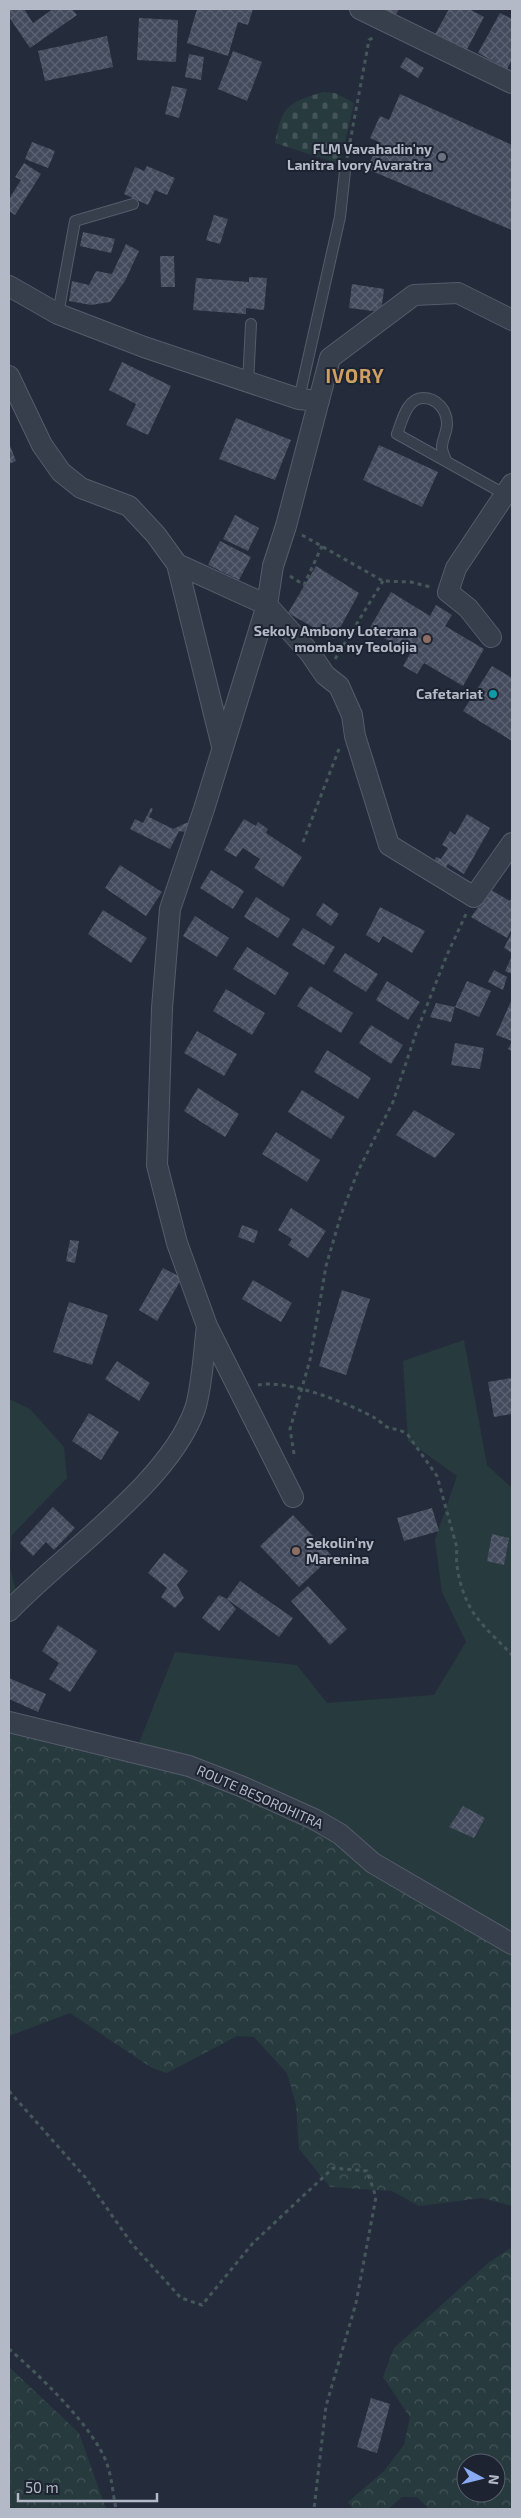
<svg xmlns="http://www.w3.org/2000/svg" width="521" height="2518" font-family="'Exo 2',sans-serif">
  <style>
    .grass { fill: #273a3e }
    .forest { fill: url(#forest-crowns); fill-rule: evenodd }
    .cemetery { fill: url(#cemetery-stones) }
    .building { fill: url(#building-cross-hatch) }
    .lines { fill: none; stroke-linecap: round; stroke-linejoin: round }
    .lane-casing { stroke: #565c6a; stroke-width: 12 }
    .street-casing { stroke: #565c6a; stroke-width: 22 }
    .path { stroke: #46575c; stroke-width: 3; stroke-dasharray: 4 4; stroke-linecap: butt }
    .lane { stroke: #373e4c; stroke-width: 10 }
    .street { stroke: #373e4c; stroke-width: 20 }
    .worship-dot { fill: #6b7280; stroke: #1d2331; stroke-width: 2 }
    .education-dot { fill: #8d6e63; stroke: #1d2331; stroke-width: 2 }
    .culture-dot { fill: #0f9aa8; stroke: #1d2331; stroke-width: 2 }
    .labels { text-anchor: middle; stroke-width: 4; stroke-linejoin: round; paint-order: stroke }
    .poi-label { font-size: 14px; font-weight: bold; fill: #b3b9c7; stroke: #1d2331; text-anchor: end }
    .street-label { font-size: 14px; fill: #b3b9c7; stroke: #1d2331 }
    .district-label { font-size: 19px; font-weight: bold; letter-spacing: 1px; fill: #d19e64; stroke: #1d2331 }
  </style>
  <defs>
    <pattern id="forest-crowns" width="20" height="18" patternUnits="userSpaceOnUse" patternTransform="scale(1.25)"><rect width="20" height="18" fill="#273a3e"/><path d="M2 6a3 3 0 1 1 6 0M12 15a3 3 0 1 1 6 0" fill="none" stroke="#445458"/></pattern>
    <pattern id="cemetery-stones" width="16" height="16" patternUnits="userSpaceOnUse" patternTransform="scale(1.25)"><rect width="16" height="16" fill="#273a3e"/><path d="M2 7V4a2 2 0 0 1 4 0v3zM10 15v-3a2 2 0 0 1 4 0v3z" fill="#445458"/></pattern>
    <pattern id="building-cross-hatch" width="8" height="8" patternUnits="userSpaceOnUse" patternTransform="scale(1.25)"><rect width="8" height="8" fill="#434b5d"/><path d="M0 0l8 8M0 8l8-8" fill="none" stroke="#5c6373"/></pattern>
  </defs>
  <rect width="100%" height="100%" fill="#242c3b"/>
  <path class="grass" d="M464 1340 487 1465 512 1488V1944L135 1753 175 1652 297 1665 327 1703 434 1695 466 1642 442 1592 435 1540 457 1476 408 1441 403 1361Z
    M9 1399 30 1409 64 1447 67 1478 12 1535 10 1566 19 1604 9 1616Z"/>
  <path class="forest" d="M9 1729 240 1785 512 1945V2206L482 2198 419 2206 392 2191 330 2187 299 2149 296 2105 287 2073 254 2037 237 2036 167 2073 152 2068 70 2013 9 2036Z
    M512 2247V2509H429L417 2497H402L388 2509H353L348 2502 384 2471 404 2445 410 2417 383 2377 394 2348 488 2263ZM466 2463H496V2493H466Z
    M9 2367 79 2433 106 2509H9Z"/>
  <path class="cemetery" d="M323 92 335 93 354 103 340 164 275 143C282 106 287 103 323 92Z"/>
  <path class="building" d="M12 9H24L33 23 53 9H72L77 15 30 48 9 17V11Z
    M197 9H253L248 25 238 22 228 56 187 43Z
    M365 9H399L392 21Z
    M449 9H469L484 17 464 55 433 38Z
    M500 13 512 19V60L507 69 478 53Z
    M139 18 178 20 176 62 137 60Z
    M107 36 113 67 45 81 38 51Z
    M233 51 262 62 247 101 218 89Z
    M189 54 204 57 201 80 185 77Z
    M406 57 424 68 418 78 400 67Z
    M172 86 187 89 179 118 165 114Z
    M400 94 512 145V230L367 169 379 142 370 138 380 116 389 120Z
    M32 142 55 151 48 168 25 159Z
    M24 163 41 174 15 215 9 211V199L21 180 15 177Z
    M147 166 175 178 167 195 155 190 148 205 124 194 135 167 144 171Z
    M214 215 228 219 220 244 206 240Z
    M83 232 115 239 111 253 80 246Z
    M126 244 139 251 125 281 110 302 91 305 69 301 72 281 89 285 96 271 112 274Z
    M160 256H174L175 287H161Z
    M249 277 267 278 264 310 246 308V314L193 310 196 278 249 282Z
    M352 284 384 289 381 312 349 308Z
    M122 362 171 386 148 435 126 425 136 404 109 390Z
    M236 418 291 440 275 480 219 459Z
    M9 443 16 461 9 464Z
    M379 445 438 472 422 507 363 480Z
    M235 515 259 528 248 551 223 539Z
    M220 541 251 557 239 580 208 565Z
    M316 566 359 593 334 639 288 613Z
    M391 592 430 616 436 605 452 615 445 626 484 649 463 686 424 663 417 674 403 666 410 654 369 629Z
    M492 666 512 678V741L463 711Z
    M151 808 153 809 149 817 173 829 186 823 195 822 193 833 179 831 170 849 130 829 135 819 143 823Z
    M467 814 490 828 464 874 448 864 443 872 432 865 436 857 441 859 448 848 442 845 450 831 455 835Z
    M244 819 256 826 258 822 268 829 266 833 302 857 283 887 254 868 260 859 243 848 236 857 224 850Z
    M120 865 162 892 146 916 105 888Z
    M211 870 244 891 233 909 200 888Z
    M491 890 510 901 512 897V929L507 938 471 917Z
    M256 897 290 919 278 938 244 917Z
    M323 903 339 914 331 926 316 915Z
    M380 907 425 931 412 953 383 936 379 943 366 935Z
    M103 910 147 938 131 963 88 934Z
    M195 916 229 938 217 957 183 936Z
    M303 928 335 947 324 965 292 945Z
    M512 932V953L504 948Z
    M247 947 289 973 275 995 233 969Z
    M345 953 378 974 366 992 333 971Z
    M512 956V974L505 971Z
    M494 970 507 977 503 990 488 982Z
    M387 981 420 1002 408 1020 376 1000Z
    M467 981 491 991 479 1017 455 1007Z
    M310 986 353 1013 341 1033 297 1006Z
    M226 989 265 1013 252 1035 213 1011Z
    M512 999V1051L508 1049 512 1041 496 1035Z
    M436 1003 455 1007 451 1022 430 1017Z
    M371 1025 403 1045 391 1064 359 1043Z
    M197 1031 237 1054 224 1076 184 1053Z
    M455 1043 484 1048 480 1069 451 1065Z
    M327 1050 371 1078 358 1099 314 1072Z
    M198 1088 239 1114 225 1137 184 1111Z
    M302 1090 345 1117 331 1139 288 1112Z
    M414 1110 455 1134 435 1158 396 1135Z
    M276 1132 320 1160 307 1182 262 1154Z
    M291 1208 326 1231 308 1258 288 1245 292 1239 278 1230Z
    M242 1225 258 1231 254 1243 238 1237Z
    M70 1240 79 1241 75 1263 66 1261Z
    M163 1268 182 1278 157 1321 139 1310Z
    M253 1280 292 1303 281 1322 242 1299Z
    M342 1290 370 1299 346 1375 319 1366Z
    M69 1302 108 1315 92 1365 53 1352Z
    M117 1361 150 1383 139 1401 105 1379Z
    M512 1378V1414L494 1417 488 1382Z
    M89 1413 119 1432 101 1460 72 1441Z
    M53 1507 75 1528 54 1550 46 1542 33 1556 20 1543Z
    M432 1508 439 1531 404 1541 397 1518Z
    M293 1515 332 1556 299 1587 260 1546Z
    M492 1534 509 1538 504 1565 487 1561Z
    M164 1553 188 1571 177 1585 184 1598 175 1608 161 1597 167 1588 148 1573Z
    M240 1581 293 1618 279 1637 227 1599Z
    M308 1586 347 1629 330 1645 291 1601Z
    M219 1595 227 1599 236 1609 219 1631 202 1618Z
    M58 1625 97 1651 70 1692 49 1679 59 1663 42 1651Z
    M9 1678 46 1694 38 1712 9 1699Z
    M463 1806 485 1818 474 1838 449 1827Z
    M371 2398 390 2404 377 2453 357 2447Z"/>
  <g class="lines">
    <defs>
      <path id="lane" d="M58 314 75 221 133 204
        M248 383 251 324
        M299 399 340 217 345 171
        M447 462C445 458 442 452 442 447 442 440 447 432 447 424 447 410 437 398 423 398 407 398 402 421 397 434L508 496"/>
      <path id="street" d="M360 9 512 83
        M9 286 58 314 144 347 299 399 319 401
        M9 376 42 445 61 472 81 488 129 506 156 535 177 564 222 746
        M177 564 267 605 310 653 325 675 339 686 352 715 355 736 389 845 474 897 512 843
        M491 637 468 608 448 592 456 568 512 484
        M293 1497 207 1326 177 1243 157 1165 162 1008 170 909 204 809 267 605 273 566 286 526 330 358 414 295 458 293 512 320
        M9 1611C64 1553 169 1483 195 1409 202 1388 204 1349 207 1326
        M9 1722 189 1766 243 1787 314 1819 340 1834 373 1863 512 1944"/>
    </defs>
    <use href="#lane" class="lane-casing"/>
    <use href="#street" class="street-casing"/>
    <path class="path" d="M347 158 369 40 374 37
      M302 535 383 581 411 582 430 587
      M290 576 304 585 322 546
      M335 659 383 581
      M303 842 339 749
      M258 1385C288 1379 348 1403 375 1418 379 1420 383 1425 387 1427 395 1430 401 1429 408 1435L437 1476 457 1548C454 1567 463 1599 475 1615 485 1629 500 1642 512 1655
      M294 1454 290 1429 310 1360 326 1266 341 1215 358 1171 393 1102 416 1033 447 955 466 914
      M9 2091 85 2177 132 2244 181 2298 202 2305 253 2243 333 2168 367 2171 376 2197 356 2303 326 2406 314 2509
      M9 2349C39 2375 94 2427 107 2464 112 2478 113 2495 116 2509"/>
    <use href="#lane" class="lane"/>
    <use href="#street" class="street"/>
  </g>
  <circle class="worship-dot" cx="442" cy="157" r="5"/>
  <g class="education-dot">
    <circle cx="427" cy="639" r="5"/>
    <circle cx="296" cy="1551" r="5"/>
  </g>
  <circle class="culture-dot" cx="493" cy="694" r="5"/>
  <g class="labels">
    <g class="poi-label">
      <text x="432" y="154">FLM Vavahadin'ny<tspan x="432" dy="16">Lanitra Ivory Avaratra</tspan></text>
      <text x="417" y="636">Sekoly Ambony Loterana<tspan x="417" dy="16">momba ny Teolojia</tspan></text>
      <text x="483" y="699">Cafetariat</text>
      <text x="306" y="1548" text-anchor="start">Sekolin'ny<tspan x="306" dy="16">Marenina</tspan></text>
    </g>
    <g class="street-label">
      <text transform="translate(260 1797) rotate(24)" y="5">ROUTE BESOROHITRA</text>
    </g>
    <g class="district-label">
      <text x="355" y="383">IVORY</text>
    </g>
  </g>
  <rect width="521" height="2518" fill="none" stroke="#b3b9c7" stroke-width="20"/>
  <g transform="translate(481 2478) rotate(97)"><circle r="24" fill="#1d2331" stroke="#595f6d"/>
  <path d="M0-4L9 19L0 12L-9 19Z" fill="#8baaf4"/>
  <text y="-8" font-size="14" font-weight="bold" text-anchor="middle" fill="#b3b9c7">N</text>
  </g>
  <path d="M18 2493v8h139v-8" fill="none" stroke="#b3b9c7" stroke-width="2.5"/>
  <text x="25" y="2493" font-size="15" fill="#b3b9c7" stroke="#1d2331" stroke-width="4" paint-order="stroke">50 m</text>
</svg>
